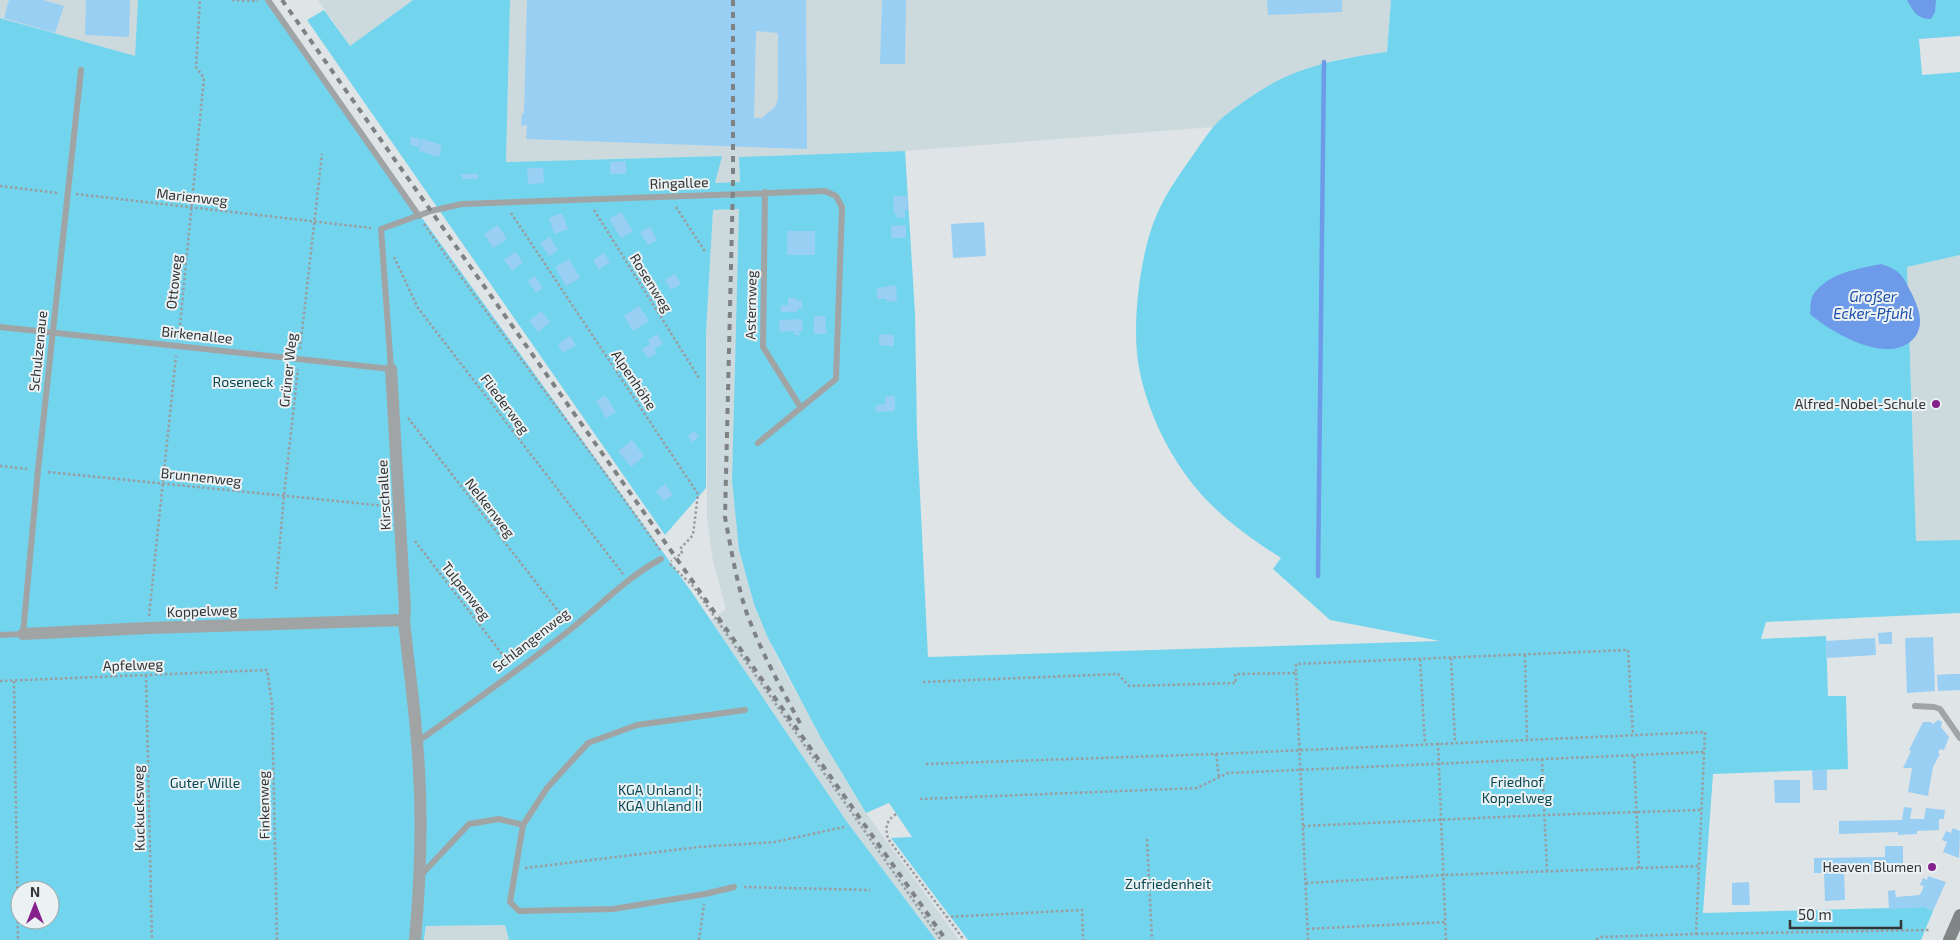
<svg xmlns="http://www.w3.org/2000/svg" width="1960" height="940" font-family="'Exo 2',sans-serif">
  <style>
    .built { fill: #ccdade }
    .green { fill: #73d4ed; fill-rule: evenodd }
    .water { fill: #6d9be9 }
    .lines { fill: none; stroke-linecap: round; stroke-linejoin: round }
    .stream { stroke: #6d9be9; stroke-width: 4.5 }
    .building { fill: #9acff4; fill-rule: evenodd }
    .path { stroke: #9a9d9f; stroke-width: 2.5; stroke-dasharray: 2.5 2.5; stroke-linecap: butt }
    .lane { stroke: #a1a4a4; stroke-width: 6 }
    .street { stroke: #a1a4a4; stroke-width: 12 }
    .secondary { stroke: #828585; stroke-width: 12 }
    .rail { stroke: #7f8283; stroke-width: 4; stroke-dasharray: 6 6; stroke-linecap: butt }
    .poi-dot { fill: #85218a; stroke: #ecf2f3; stroke-width: 2 }
    .labels { text-anchor: middle; stroke-width: 4; stroke-linejoin: round; paint-order: stroke }
    .street-label { font-size: 14px; fill: #323435; stroke: #ecf2f3 }
    .park-label { font-size: 14px; fill: #084754; stroke: #ecf2f3 }
    .poi-label { font-size: 14px; fill: #323435; stroke: #ecf2f3; text-anchor: end }
    .water-label { font-size: 15px; font-style: italic; fill: #1b50aa; stroke: #ecf2f3 }
  </style>
  <rect width="100%" height="100%" fill="#dfe4e6"/>
  <path class="built" d="M0 0H138L135 57 0 18Z
    M318 0H413L350 46Z
    M510 0H1391L1387 52 1344 58 1304 69 1259 91 1235 108 1213 127 905 151 739 157 740 182 715 183 721 156 506 162Z
    M739 209 732 481 739 550 754 604 779 662 847 782 866 813 959 940H936L847 822 711 620 726 609 713 561 707 518 706 333 713 210Z
    M1960 255V540L1916 542 1907 267Z
    M505 925 509 940H425L426 926Z"/>
  <path class="green" d="M138 0H265L691 591 847 822 936 940H509L505 925 426 926 424 940H0V18L135 56ZM20 890H50V920H20Z
    M413 0H510L506 162 722 156 715 183 740 182 739 157 905 151 915 313 917 433 928 657 1440 641 1330 620 1273 569 1281 558C1239 531 1204 505 1177 462 1159 434 1145 400 1139 368 1131 326 1140 250 1158 212 1168 189 1184 168 1198 148 1203 141 1208 133 1214 126 1226 113 1243 102 1258 92 1298 66 1341 58 1387 52L1391 0H1960V36L1919 39 1922 75 1960 72V255L1907 267 1916 541 1960 540V613L1766 622 1761 639 1826 636 1828 696H1846L1848 769 1713 774 1703 913 1925 907 1933 911 1921 940H968L891 838 912 837 889 803 866 813 821 738 767 636 754 604 739 550 732 481 739 209 713 210 706 333V488L665 535 307 20 324 10 350 46Z"/>
  <path class="water" d="M1907 0H1936L1935 12 1931 19C1917 19 1913 11 1907 0Z
    M1881 264C1902 271 1902 275 1912 294 1918 307 1925 323 1915 337 1891 367 1833 334 1810 314 1811 309 1810 299 1813 295 1828 273 1857 269 1881 264Z"/>
  <g class="lines">
    <path class="stream" d="M1318 576 1324 62"/>
  </g>
  <path class="building" d="M9 0H43L64 6 55 33 4 18Z
    M86 0H130L129 37 85 35Z
    M527 0H806L807 149 526 139 527 125 521 126 522 114 524 113ZM756 31 778 33V99L775 107 762 118H754Z
    M882 0H906L905 64H880Z
    M1267 0H1342V12L1268 15Z
    M411 137 421 139 419 147 410 145Z
    M422 139 442 145 439 157 419 151Z
    M626 161V174H610V162Z
    M527 168H543L544 183 528 184Z
    M461 174H478V179H462Z
    M893 196H907L908 210H905V218H897V214H894Z
    M621 212 633 231 621 238 609 219Z
    M562 213 568 229 554 234 549 218Z
    M984 222 986 256 953 258 951 224Z
    M498 225 507 239 493 248 484 234Z
    M906 225V238H891V226Z
    M650 227 657 240 648 245 640 232Z
    M787 231H815V255H787Z
    M550 237 558 250 549 256 540 243Z
    M515 252 523 262 512 271 504 260Z
    M604 253 610 262 599 270 593 260Z
    M569 259 580 278 566 286 555 267Z
    M675 274 681 284 671 290 665 280Z
    M535 276 543 288 536 293 528 281Z
    M896 285 897 301 887 302V299H877V288Z
    M788 298H796V301L802 300V309H797V312H781V305H788Z
    M639 306 649 321 633 331 624 316Z
    M541 311 550 322 538 332 529 321Z
    M814 316H825L826 334H814Z
    M802 319 803 331H799L800 335H794V331L780 332 779 320Z
    M657 334 663 344 654 349 657 353 648 358 642 349 650 344 648 340Z
    M879 334 894 335V346L879 345Z
    M570 336 576 345 563 353 558 344Z
    M605 395 616 412 606 418 596 401Z
    M895 396V411L876 412V405L885 404V397Z
    M694 431 699 437 692 442 688 436Z
    M632 440 644 456 631 467 618 451Z
    M665 484 673 495 664 501 656 491Z
    M1892 632V644H1879L1878 633Z
    M1933 637 1935 691 1907 693 1905 638Z
    M1875 638 1876 655 1827 658 1826 641Z
    M1951 674H1960V690L1938 691 1937 675Z
    M1938 720 1942 722 1941 727 1949 737 1944 750 1940 749 1938 753 1940 754 1933 767 1928 796 1908 792 1912 768H1903L1911 751 1909 750 1923 722H1931L1933 724Z
    M1812 770H1827V790H1813Z
    M1774 780H1800V803H1775Z
    M1904 807 1912 808 1910 819H1924L1926 808 1945 810 1944 819H1939V830L1917 831V834L1898 835V832L1839 834V821L1902 820Z
    M1953 828 1960 831 1959 858 1943 852 1947 842 1942 840 1946 831 1951 833Z
    M1885 846H1903V871L1844 872 1845 900 1825 901 1824 873H1814V858L1885 857Z
    M1928 876 1946 882 1933 911 1925 907 1889 909 1888 891 1895 890 1896 897 1920 895 1924 886 1920 885 1923 878 1927 880Z
    M1749 882 1750 905H1732V883Z"/>
  <g class="lines">
    <path class="path" d="M232 0 258 1
      M0 186 58 193
      M76 194 371 228
      M676 207 706 253
      M594 210 699 378
      M511 213 698 494 693 535 680 549 682 553 671 561
      M424 224C500 334 583 440 660 550
      M394 257 418 308 623 574
      M179 335 204 78 196 67 200 0
      M300 349 322 154
      M408 418 566 621
      M0 466 27 469
      M48 472 385 506
      M415 541 509 663
      M670 564 693 586 941 940
      M276 589 284 495 298 369
      M149 616 176 356
      M1525 655 1527 739
      M1451 658 1455 742
      M1420 659 1425 744
      M1296 673 1308 940
      M146 675 152 940
      M0 681 267 670 272 704 277 940
      M14 681 18 940
      M923 682 1118 674 1129 686 1236 683 1235 674 1296 673V664L1628 650 1633 735
      M1438 743 1446 940
      M1216 754 1219 777
      M1634 756 1639 868
      M1542 759 1547 871
      M926 764 1216 754 1705 732 1696 934 1600 937 1596 940
      M920 799 1197 788 1228 773 1704 752
      M896 814C886 821 885 827 888 839L964 940
      M1303 826 1545 815 1701 810
      M1147 839 1152 940
      M525 868 699 847 775 842 844 827
      M1306 883 1444 875 1698 866
      M744 887 870 890
      M946 917 1082 910 1083 940
      M1307 929 1446 922
      M1696 934 1930 930
      M699 940 704 904"/>
    <path class="lane" d="M268 0 419 216
      M765 192 763 347 801 408
      M0 327 391 369 381 229 431 211 462 204 825 191 836 196 842 207 836 379 758 443
      M0 635 23 634 38 470 81 70
      M1915 706 1934 707 1940 709 1960 738
      M417 742C469 705 521 669 571 629 600 606 627 577 661 559
      M523 825 547 788 588 743 637 725 745 710
      M422 874 469 824 499 819 523 825 510 902 519 911 613 909 705 894 734 887"/>
    <path class="street" d="M391 369 405 609 404 620C408 661 414 701 417 742 423 808 421 874 415 940
      M23 634 148 628 404 620"/>
    <path class="secondary" d="M1949 940 1960 915"/>
    <path class="rail" d="M282 0 946 940
      M733 0V183L725 517C731 548 736 580 746 611 760 650 781 688 801 725"/>
  </g>
  <g class="poi-dot">
    <circle cx="1936" cy="404" r="5"/>
    <circle cx="1932" cy="867" r="5"/>
  </g>
  <g class="labels">
    <g class="street-label">
      <text transform="translate(679 183) rotate(-2)" y="5">Ringallee</text>
      <text transform="translate(192 197) rotate(6)" y="5">Marienweg</text>
      <text transform="translate(174 282) rotate(-84)" y="5">Ottoweg</text>
      <text transform="translate(651 283) rotate(58)" y="5">Rosenweg</text>
      <text transform="translate(751 305) rotate(-89)" y="5">Asternweg</text>
      <text transform="translate(197 335) rotate(6)" y="5">Birkenallee</text>
      <text transform="translate(38 351) rotate(-84)" y="5">Schulzenaue</text>
      <text transform="translate(288 370) rotate(-84)" y="5">Grüner Weg</text>
      <text transform="translate(634 380) rotate(56)" y="5">Alpenhöhe</text>
      <text transform="translate(505 404) rotate(53)" y="5">Fliederweg</text>
      <text transform="translate(201 477) rotate(6)" y="5">Brunnenweg</text>
      <text transform="translate(384 495) rotate(-93)" y="5">Kirschallee</text>
      <text transform="translate(490 508) rotate(52)" y="5">Nelkenweg</text>
      <text transform="translate(466 591) rotate(52)" y="5">Tulpenweg</text>
      <text transform="translate(202 611) rotate(-2)" y="5">Koppelweg</text>
      <text transform="translate(531 640) rotate(-38)" y="5">Schlangenweg</text>
      <text transform="translate(133 665) rotate(-2)" y="5">Apfelweg</text>
      <text transform="translate(264 805) rotate(-91)" y="5">Finkenweg</text>
      <text transform="translate(139 808) rotate(-91)" y="5">Kuckucksweg</text>
    </g>
    <g class="park-label">
      <text x="243" y="387">Roseneck</text>
      <text x="1517" y="787">Friedhof<tspan x="1517" dy="16">Koppelweg</tspan></text>
      <text x="205" y="788">Guter Wille</text>
      <text x="660" y="795">KGA Unland I;<tspan x="660" dy="16">KGA Uhland II</tspan></text>
      <text x="1168" y="889">Zufriedenheit</text>
    </g>
    <g class="poi-label">
      <text x="1926" y="409">Alfred-Nobel-Schule</text>
      <text x="1922" y="872">Heaven Blumen</text>
    </g>
    <g class="water-label">
      <text x="1873" y="302">Großer<tspan x="1873" dy="17">Ecker-Pfuhl</tspan></text>
    </g>
  </g>
  <g transform="translate(35 905)"><circle r="24" fill="#ecf2f3" stroke="#a2a6a7"/>
  <path d="M0-4L9 19L0 12L-9 19Z" fill="#85218a"/>
  <text y="-8" font-size="14" font-weight="bold" text-anchor="middle" fill="#323435">N</text>
  </g>
  <path d="M1790 920v8h111v-8" fill="none" stroke="#323435" stroke-width="2.5"/>
  <text x="1798" y="920" font-size="15" fill="#323435" stroke="#ecf2f3" stroke-width="4" paint-order="stroke">50 m</text>
</svg>
